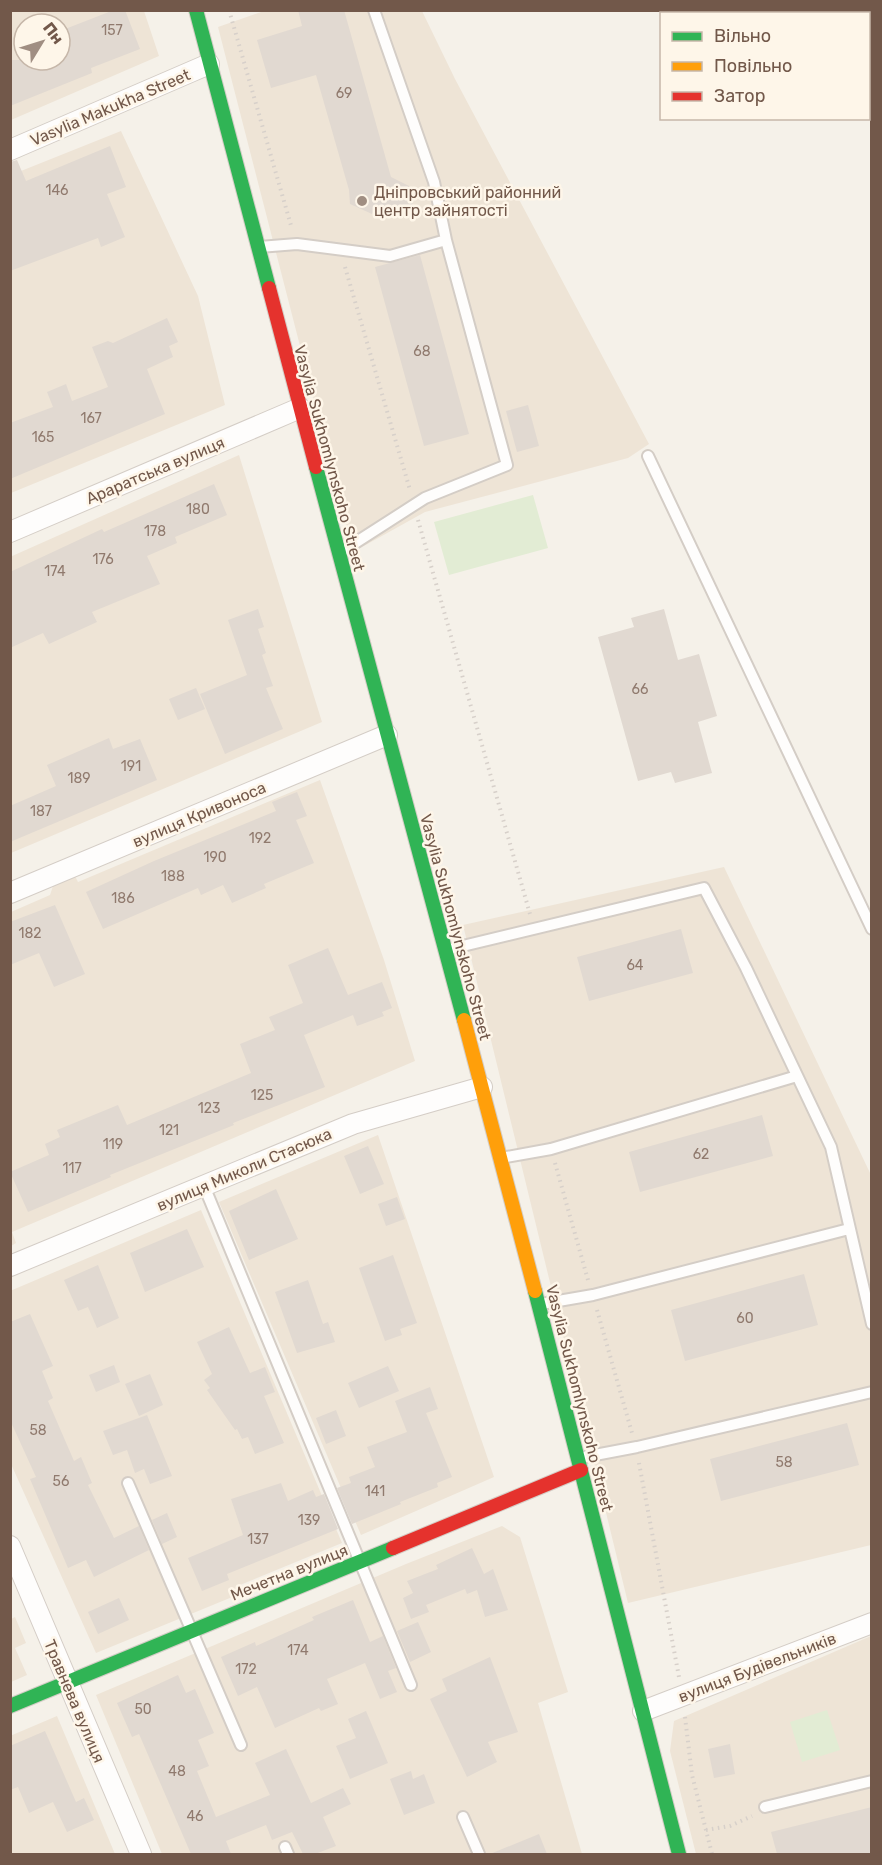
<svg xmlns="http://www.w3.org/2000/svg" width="882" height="1865" font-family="Rubik,sans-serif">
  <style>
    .residential { fill: #eee4d6; fill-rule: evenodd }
    .green { fill: #e2ecd4 }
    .building { fill: #e1d9d1 }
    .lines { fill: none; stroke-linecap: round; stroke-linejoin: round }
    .lane-casing { stroke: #d4cdc6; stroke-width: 14 }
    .street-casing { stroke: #d4cdc6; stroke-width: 22 }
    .fast-casing { stroke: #d4cdc6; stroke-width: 16 }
    .slow-casing { stroke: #d4cdc6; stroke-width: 16 }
    .jam-casing { stroke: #d4cdc6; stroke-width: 16 }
    .path { stroke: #d7d0ca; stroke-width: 4; stroke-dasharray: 1.5 4.5; stroke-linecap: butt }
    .lane { stroke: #fefdfc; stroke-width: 10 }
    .street { stroke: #fefdfc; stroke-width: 20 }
    .fast { stroke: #30b455; stroke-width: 14 }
    .slow { stroke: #ff9f0a; stroke-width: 14 }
    .jam { stroke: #e5322d; stroke-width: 14 }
    .poi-dot { fill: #a08e82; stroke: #fef6e9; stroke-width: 2 }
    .labels { text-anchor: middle; stroke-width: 5; stroke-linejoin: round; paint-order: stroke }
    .number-label { font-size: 14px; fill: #907a6e }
    .street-label { font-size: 16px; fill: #72584a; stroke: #fef6e9 }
    .poi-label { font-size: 16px; fill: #72584a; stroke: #fef6e9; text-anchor: start }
  </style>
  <rect width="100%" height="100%" fill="#f5f1e9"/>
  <path class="residential" d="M11 11H144L159 56 11 120ZM24 24H60V60H24Z
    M264 11H422L455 79 649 444 628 458 425 512 353 552 218 27Z
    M121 131 198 296 225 405 11 493V175Z
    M239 455 322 722 11 853 10 557Z
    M320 780 384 960 415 1061 12 1232 16 1243 11 1246V912L50 895 54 883 74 874 78 882Z
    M724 867 871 1175 872 1284 868 1285 872 1299 871 1545 628 1603 463 925Z
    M378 1135 494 1477 361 1535 219 1202Z
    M201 1210 342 1543 240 1585 242 1593 96 1653 11 1464 10 1291Z
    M502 1526 520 1537 568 1692 538 1703 582 1854H162L96 1695 406 1564Z
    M15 1617 26 1643 15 1648 27 1675 11 1682V1619Z
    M871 1636V1854H696L670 1751 674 1721Z
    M57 1716 115 1854H11L10 1736Z"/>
  <path class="green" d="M533 495 548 548 449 575 434 522Z
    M827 1710 840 1750 802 1762 790 1722Z"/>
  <path class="building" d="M114 10H125L140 49 91 68 92 73 10 106V60H60V31Z
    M298 10H344L391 177 419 191 408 212 396 206 393 214 376 206 372 214 350 204 349 190 316 75 271 88 257 40 302 26Z
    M110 146 126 187 107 194 125 237 101 247 98 238 10 271V162L17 160 26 181Z
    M420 255 469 434 424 446 375 267Z
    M167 318 178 342 169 346 173 357 147 369 165 414 10 479V423L53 407 47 392 66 384 72 401 108 387 92 347 108 341 113 343Z
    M528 405 539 446 517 452 506 411Z
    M214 484 227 515 175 537 177 543 147 556 160 584 92 612 97 622 49 644 43 633 10 648V572L102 529 104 532Z
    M258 609 264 627 258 629 266 653 262 655 273 686 266 688 283 729 225 754 200 694 247 675 228 620Z
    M664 609 678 660 699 654 717 716 698 722 712 773 675 783 671 772 638 781 598 637 634 627 631 618Z
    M196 688 205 709 178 720 169 699Z
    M109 738 113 749 140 739 157 780 10 842V806L56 786 47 765Z
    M297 792 307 816 296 820 314 863 264 884 266 888 232 903 223 885 201 895 198 888 103 929 86 892 154 861 276 811 272 802Z
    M55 905 85 974 54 987 39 953 10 965V922Z
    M681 929 693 973 589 1001 577 957Z
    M328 948 348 995 382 982 392 1008 382 1012 384 1016 357 1026 353 1015 304 1035 325 1087 233 1123 234 1125 110 1175 111 1177 28 1212 10 1172 49 1155 45 1144 60 1137 57 1130 118 1105 127 1125 251 1073 240 1044 275 1030 269 1017 303 1003 288 965Z
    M762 1115 773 1156 640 1192 629 1152Z
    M368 1146 384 1184 360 1194 344 1156Z
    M276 1189 298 1239 249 1260 229 1211Z
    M397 1197 405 1219 386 1226 378 1204Z
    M187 1229 204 1267 145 1292 130 1253Z
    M393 1255 417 1323 400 1329 402 1335 385 1341 359 1268Z
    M98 1265 119 1318 97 1328 88 1307 78 1311 64 1280Z
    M804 1274 818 1325 685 1361 671 1310Z
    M308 1280 323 1324 328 1322 335 1342 297 1353 275 1292Z
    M30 1314 53 1366 42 1371 53 1398 48 1401 74 1461 81 1457 92 1483 88 1485 114 1538 139 1526 149 1550 94 1577 86 1560 68 1568 30 1479 36 1477 10 1420V1322Z
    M229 1327 250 1373 265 1367 275 1392 264 1396 284 1443 255 1454 248 1437 242 1439 237 1429 235 1430 207 1390 210 1388 204 1380 212 1374 197 1342Z
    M114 1365 120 1382 96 1392 89 1375Z
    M388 1366 399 1391 359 1408 348 1383Z
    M150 1374 163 1405 139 1416 125 1384Z
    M430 1387 438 1409 426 1413 452 1477 437 1483 438 1487 400 1502 401 1504 352 1524 337 1488 351 1483 349 1477 375 1467 367 1447 407 1432 395 1401Z
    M336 1410 346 1436 326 1444 316 1418Z
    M147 1415 172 1476 150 1484 144 1469 135 1473 127 1450 113 1455 103 1431Z
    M847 1423 859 1465 721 1501 710 1459Z
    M281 1483 288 1501 313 1490 316 1497 324 1494 338 1529 227 1574 229 1580 202 1591 188 1558 243 1535 231 1499Z
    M167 1513 177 1537 162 1544 152 1520Z
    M472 1548 484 1574 493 1569 508 1610 485 1617 477 1590 467 1594 465 1589 426 1605 429 1612 411 1619 403 1598 413 1593 407 1581 438 1569 436 1565Z
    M119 1598 129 1620 98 1634 88 1612Z
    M353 1600 370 1642 383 1636 396 1668 388 1671 397 1692 380 1699 365 1663 327 1679 338 1704 321 1711 319 1708 275 1728 257 1687 238 1696 221 1657 255 1642 256 1646 314 1620 312 1617Z
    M418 1622 431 1652 410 1662 397 1631Z
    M490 1657 518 1732 488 1742 497 1762 467 1777 430 1699 447 1691 442 1679Z
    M178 1675 186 1693 195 1689 214 1733 198 1740 209 1766 197 1771 216 1817 270 1795 255 1763 286 1749 311 1803 343 1788 351 1804 323 1817 336 1846 315 1854H303L292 1832 272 1840 266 1825 226 1841 231 1854H191L139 1734 132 1737 117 1703Z
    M366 1711 388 1763 350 1779 336 1746 356 1738 348 1719Z
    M45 1731 76 1802 84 1798 94 1820 67 1832 53 1802 29 1813 18 1787 10 1790V1746Z
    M730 1744 735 1774 714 1778 708 1749Z
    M411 1771 413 1779 424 1774 435 1803 404 1815 390 1779Z
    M872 1807V1854H777L771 1832Z
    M539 1834 547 1854H490Z"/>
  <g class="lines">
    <defs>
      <path id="lane" d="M374 10 434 182 446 240
        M259 247 297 244 390 256 446 240 507 465 425 498 341 552
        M648 456 872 929
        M446 950 704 888 746 968 831 1147 872 1324
        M501 1158 551 1149 797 1076
        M204 1186 411 1685
        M541 1304 593 1295 849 1229
        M579 1458 637 1447 872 1392
        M128 1483 241 1745
        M765 1807 872 1781
        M463 1817 479 1854
        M285 1847 288 1854"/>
      <path id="street" d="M10 150 209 64
        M10 532 300 408
        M10 893 387 735
        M10 1266 353 1124 482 1087
        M10 1546 141 1854
        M643 1711 872 1623"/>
      <path id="fast" d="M196 10 269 288
        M316 467 464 1020
        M535 1291 679 1854
        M10 1706 393 1548"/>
      <path id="slow" d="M464 1020 535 1291"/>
      <path id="jam" d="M269 288 316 467
        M393 1548 581 1470"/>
    </defs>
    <use href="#lane" class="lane-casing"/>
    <use href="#street" class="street-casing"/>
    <use href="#fast" class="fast-casing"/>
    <use href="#slow" class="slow-casing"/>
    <use href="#jam" class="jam-casing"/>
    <path class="path" d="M229 10 292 229
      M345 267 410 490
      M418 520 530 914
      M555 1163 588 1280
      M597 1310 632 1433
      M639 1463 679 1677
      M685 1717 692 1775 712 1854
      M706 1830 730 1826 752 1816"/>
    <use href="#lane" class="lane"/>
    <use href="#street" class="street"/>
    <use href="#fast" class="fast"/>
    <use href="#slow" class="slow"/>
    <use href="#jam" class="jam"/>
  </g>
  <circle class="poi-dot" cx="362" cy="201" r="6"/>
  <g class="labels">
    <g class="number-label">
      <text x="112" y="35">157</text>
      <text x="344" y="98">69</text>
      <text x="57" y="195">146</text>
      <text x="422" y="356">68</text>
      <text x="91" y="423">167</text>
      <text x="43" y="442">165</text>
      <text x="198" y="514">180</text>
      <text x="155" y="536">178</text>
      <text x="103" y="564">176</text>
      <text x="55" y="576">174</text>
      <text x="640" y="694">66</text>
      <text x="131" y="771">191</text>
      <text x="79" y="783">189</text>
      <text x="41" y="816">187</text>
      <text x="260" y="843">192</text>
      <text x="215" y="862">190</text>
      <text x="173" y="881">188</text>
      <text x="123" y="903">186</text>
      <text x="30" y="938">182</text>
      <text x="635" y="970">64</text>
      <text x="262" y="1100">125</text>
      <text x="209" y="1113">123</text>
      <text x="169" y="1135">121</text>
      <text x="113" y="1149">119</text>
      <text x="701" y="1159">62</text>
      <text x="72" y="1173">117</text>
      <text x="745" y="1323">60</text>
      <text x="38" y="1435">58</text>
      <text x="784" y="1467">58</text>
      <text x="61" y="1486">56</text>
      <text x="375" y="1496">141</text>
      <text x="309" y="1525">139</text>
      <text x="258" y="1544">137</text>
      <text x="298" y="1655">174</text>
      <text x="246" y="1674">172</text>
      <text x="143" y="1714">50</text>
      <text x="177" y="1776">48</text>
      <text x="195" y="1821">46</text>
    </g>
    <g class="street-label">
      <text transform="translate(110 107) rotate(-23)" y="6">Vasylia Makukha Street</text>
      <text transform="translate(330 458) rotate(75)" y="6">Vasylia Sukhomlynskoho Street</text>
      <text transform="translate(155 470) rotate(-23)" y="6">Араратська вулиця</text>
      <text transform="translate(199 814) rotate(-23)" y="6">вулиця Кривоноса</text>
      <text transform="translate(456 927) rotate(75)" y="6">Vasylia Sukhomlynskoho Street</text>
      <text transform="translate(244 1169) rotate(-23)" y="6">вулиця Миколи Стасюка</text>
      <text transform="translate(580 1398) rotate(76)" y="6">Vasylia Sukhomlynskoho Street</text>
      <text transform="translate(289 1572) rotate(-22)" y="6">Мечетна вулиця</text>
      <text transform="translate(757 1667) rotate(-21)" y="6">вулиця Будівельників</text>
      <text transform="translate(75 1701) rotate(67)" y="6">Травнева вулиця</text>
    </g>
    <g class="poi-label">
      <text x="374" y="198">Дніпровський районний<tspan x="374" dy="18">центр зайнятості</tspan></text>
    </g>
  </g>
  <rect width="882" height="1865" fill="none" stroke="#72584a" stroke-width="24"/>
  <rect x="660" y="12" width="210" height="108" fill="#fef6e9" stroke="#c6b7a9" stroke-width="1.5"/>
  <rect x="672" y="32" width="30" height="9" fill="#30b455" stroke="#c6b7a9" stroke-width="1.5"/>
  <text x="714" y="42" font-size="18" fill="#72584a">Вільно</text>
  <rect x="672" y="62" width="30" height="9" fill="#ff9f0a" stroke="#c6b7a9" stroke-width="1.5"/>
  <text x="714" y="72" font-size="18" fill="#72584a">Повільно</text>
  <rect x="672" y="92" width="30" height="9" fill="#e5322d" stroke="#c6b7a9" stroke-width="1.5"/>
  <text x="714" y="102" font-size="18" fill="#72584a">Затор</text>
  <g transform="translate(42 42) rotate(52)"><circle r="28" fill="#fef6e9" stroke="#c6b7a9" stroke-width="1.5"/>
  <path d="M0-4.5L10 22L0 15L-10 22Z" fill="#a08e82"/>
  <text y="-9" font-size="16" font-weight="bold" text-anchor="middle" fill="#72584a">Пн</text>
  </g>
</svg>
